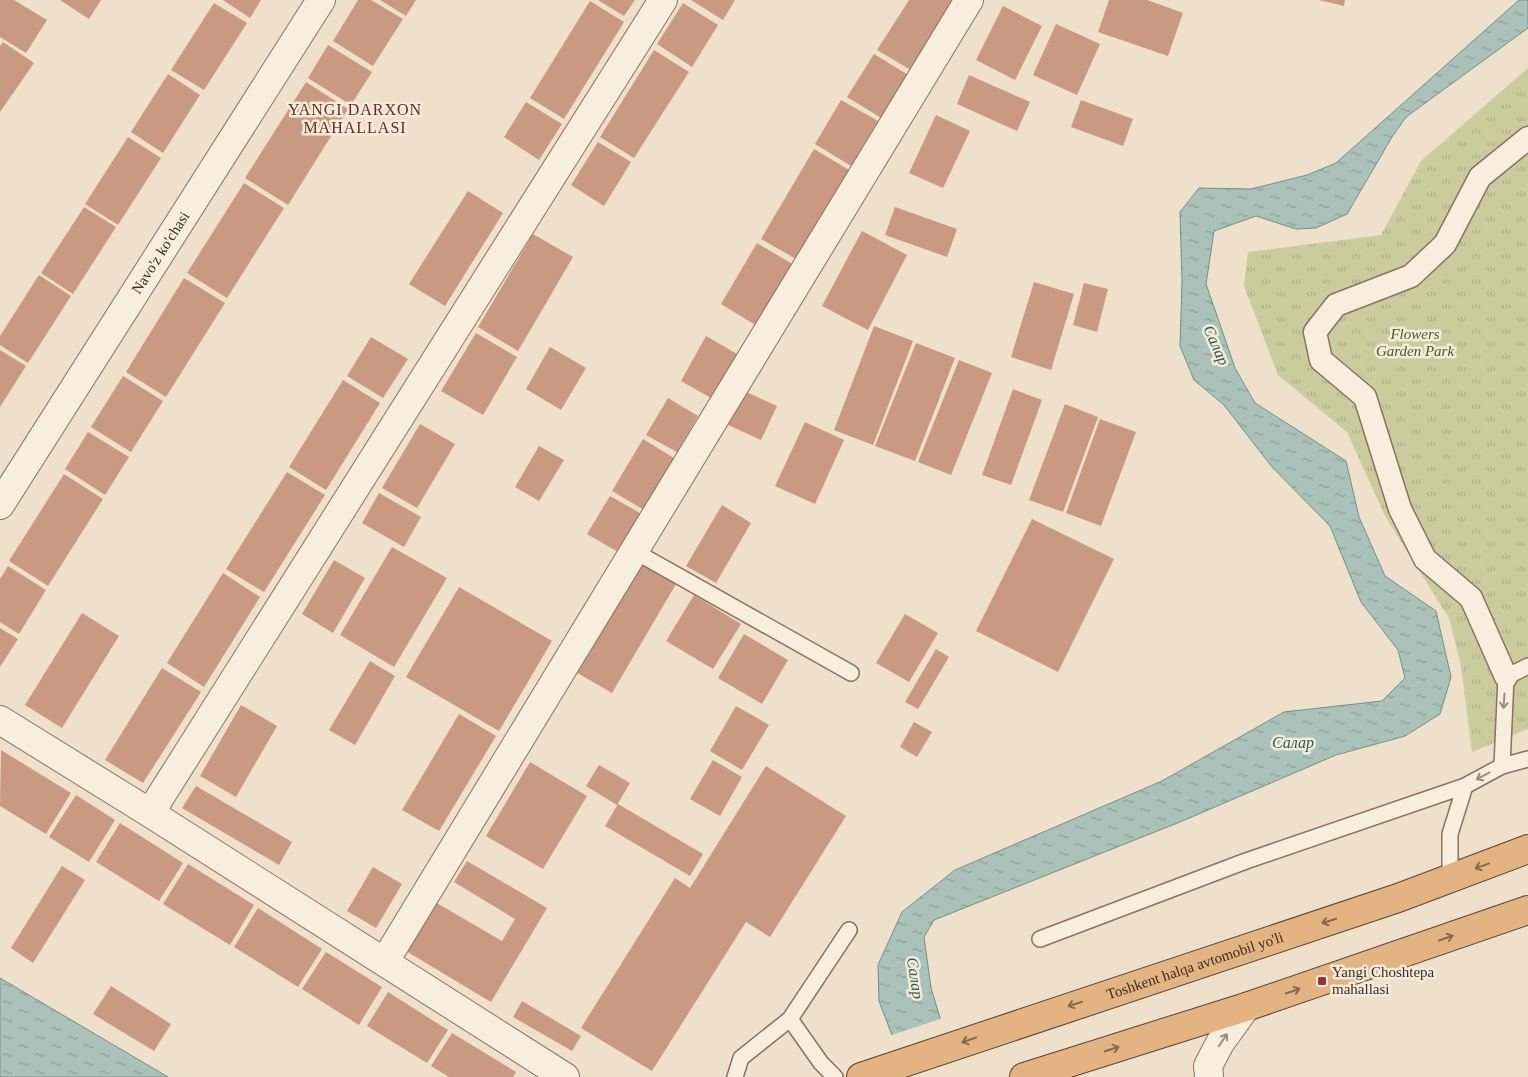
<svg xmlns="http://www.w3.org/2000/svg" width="1528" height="1077" font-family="'Times New Roman',serif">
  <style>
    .park { fill: url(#park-tufts) }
    .water { fill: url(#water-ripples); stroke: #719186 }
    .pier { fill: #eee0ca }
    .building { fill: #ca9982 }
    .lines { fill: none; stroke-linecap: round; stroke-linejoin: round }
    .service-casing { stroke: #8a725f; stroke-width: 18 }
    .pedestrian-casing { stroke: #8a725f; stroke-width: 25 }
    .minor-casing { stroke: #8a725f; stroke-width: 30 }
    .tertiary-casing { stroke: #8a725f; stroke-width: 30 }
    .trunk-casing { stroke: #584132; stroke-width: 30 }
    .service { stroke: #f8eede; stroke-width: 15 }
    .pedestrian { stroke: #f8eede; stroke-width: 22 }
    .minor { stroke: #f8eede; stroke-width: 28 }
    .tertiary { stroke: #f8eede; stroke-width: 28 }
    .trunk { stroke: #e3b482; stroke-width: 28 }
    .oneway { stroke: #9a8d80 }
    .oneway2 { stroke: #87694d }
    .poi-dot { fill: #97313b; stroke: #f5ebda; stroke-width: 2 }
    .labels { text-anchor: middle; stroke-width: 5; stroke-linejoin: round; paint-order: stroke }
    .street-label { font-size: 15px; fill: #3b2c22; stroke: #f5ebda }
    .park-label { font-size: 15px; font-style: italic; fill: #4f5729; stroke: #f5ebda }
    .poi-label { font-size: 15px; fill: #3b2c22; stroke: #f5ebda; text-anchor: start }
    .neighbourhood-label { font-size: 16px; letter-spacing: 1px; fill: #662b22; stroke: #f5ebda }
    .water-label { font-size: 16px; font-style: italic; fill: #325a54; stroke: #f5ebda }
  </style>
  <defs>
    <pattern id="park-tufts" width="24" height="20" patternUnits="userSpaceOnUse" patternTransform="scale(1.25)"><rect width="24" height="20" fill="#cbcc9e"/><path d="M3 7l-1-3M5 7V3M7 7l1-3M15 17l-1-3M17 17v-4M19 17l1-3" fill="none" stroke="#afaf88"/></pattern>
    <pattern id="water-ripples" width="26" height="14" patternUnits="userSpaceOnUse" patternTransform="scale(1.25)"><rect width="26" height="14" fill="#aac2b9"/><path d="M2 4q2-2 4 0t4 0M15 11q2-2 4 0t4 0" fill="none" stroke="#8c9e96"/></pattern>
  </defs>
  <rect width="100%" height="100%" fill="#eee0ca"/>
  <path class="park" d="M1528 68V729L1472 752 1461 666 1449 618 1385 516 1347 432 1278 375 1244 286 1248 252 1381 235 1421 161Z"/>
  <path class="water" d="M1519 0H1528V28L1406 117 1392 137 1347 214 1316 228 1296 229 1256 216 1214 231 1206 284 1235 368 1255 403 1346 461 1359 517 1385 576 1436 611 1451 677 1440 714 1405 736 1336 755 1180 822 934 920 924 937 931 988 958 1077H908L879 1001 878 965 902 912 955 870 1162 781 1284 712 1382 701 1405 678 1398 650 1361 602 1330 526 1272 467 1224 405 1194 380 1180 346 1182 282 1180 212 1199 188 1251 189 1307 175 1336 163Z
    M0 978 168 1077H0Z"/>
  <path class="pier" d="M943 1018 961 1077H905L889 1036Z"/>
  <path class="building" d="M0 0H14L47 20 26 53 0 37Z
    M60 0H101L89 19Z
    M223 0H261L250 18Z
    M358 0H371L403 19 373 66 333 41Z
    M380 0H416L406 16Z
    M598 0H635L624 16Z
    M691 0H735L723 20Z
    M909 0H959L914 72 877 50Z
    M1109 0H1147L1183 13 1168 56 1098 32Z
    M1319 0H1345L1344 6Z
    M590 1 624 22 564 119 530 98Z
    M214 3 247 23 204 90 171 70Z
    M683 3 718 25 692 67 657 44Z
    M1003 6 1042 26 1015 80 976 60Z
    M1056 24 1100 44 1077 95 1033 75Z
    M3 42 34 63 0 112V46Z
    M328 45 372 72 351 105 308 78Z
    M654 50 689 72 634 158 600 137Z
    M874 54 910 76 883 119 847 97Z
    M168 74 200 95 163 153 131 132Z
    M969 75 1030 102 1017 131 957 104Z
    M306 82 348 109 288 205 245 178Z
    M841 100 878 121 851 166 815 144Z
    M1081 100 1133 119 1123 146 1071 127Z
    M526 102 562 124 539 160 504 137Z
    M936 115 970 131 943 188 909 173Z
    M128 137 161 158 118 225 85 204Z
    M598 142 631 162 604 206 571 185Z
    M814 149 849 170 796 259 761 239Z
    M244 183 284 208 227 298 187 273Z
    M468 191 503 213 445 306 409 284Z
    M84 207 116 227 73 294 41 273Z
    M895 207 957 229 947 257 885 235Z
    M862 231 907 255 868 330 822 306Z
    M533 234 573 257 518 351 478 327Z
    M757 243 794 265 757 326 721 304Z
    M39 275 71 296 28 363 0 345V336Z
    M184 278 225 303 166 397 126 372Z
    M1034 282 1074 294 1051 370 1011 357Z
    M1084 283 1108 289 1097 332 1073 325Z
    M874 326 913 341 873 445 834 430Z
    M476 333 517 357 483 415 441 391Z
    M706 336 737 354 711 398 681 381Z
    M371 337 408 359 383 398 347 376Z
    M916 343 955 358 915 461 875 446Z
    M550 347 586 368 561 410 526 389Z
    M0 350 26 366 0 407Z
    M959 360 992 373 951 475 918 462Z
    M123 376 163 401 131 452 91 427Z
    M343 380 380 403 326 490 289 467Z
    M1013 389 1042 400 1011 485 982 475Z
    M744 391 777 406 761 440 728 425Z
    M668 398 698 416 677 452 646 435Z
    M1065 404 1098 417 1063 512 1029 500Z
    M1100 419 1136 432 1101 526 1066 513Z
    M805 422 844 440 815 504 775 486Z
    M420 424 455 444 417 508 382 488Z
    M88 432 129 457 105 495 65 469Z
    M643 439 674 458 644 510 612 491Z
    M539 446 564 460 539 501 515 487Z
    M287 472 325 495 264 592 226 569Z
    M64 474 103 499 48 586 9 561Z
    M379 493 421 517 404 547 362 523Z
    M610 496 640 513 618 552 587 534Z
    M722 505 751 523 716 583 686 566Z
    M1032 519 1114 559 1058 672 976 631Z
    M392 547 447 578 394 667 340 635Z
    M334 560 365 578 333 633 302 614Z
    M639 562 676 584 612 693 574 671Z
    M8 566 46 590 19 634 0 622V579Z
    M223 573 260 597 204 687 167 663Z
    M459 587 552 641 499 731 406 677Z
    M694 595 741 624 713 669 666 641Z
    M82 613 119 636 62 728 25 705Z
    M905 614 938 633 909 682 876 663Z
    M0 628 18 639 0 667Z
    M744 634 788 660 762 704 718 678Z
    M936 649 949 657 918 709 905 702Z
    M370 661 395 676 355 745 329 730Z
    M162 668 201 692 143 783 105 760Z
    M241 705 277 726 236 797 200 776Z
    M736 706 769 725 742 770 710 751Z
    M459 714 496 736 439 831 402 810Z
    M914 722 932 732 917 757 900 747Z
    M1 750 71 793 46 834 0 806Z
    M713 760 742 777 720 816 690 799Z
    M530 762 587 796 543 869 486 836Z
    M599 765 630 783 617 805 586 786Z
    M766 766 846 816 770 937 746 922 652 1071 581 1028 675 878 690 888Z
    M196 786 292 842 279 865 182 808Z
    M76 795 115 820 89 862 49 837Z
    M618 804 703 854 690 876 605 826Z
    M120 823 183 863 159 901 96 862Z
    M467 861 547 908 491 1002 406 951 435 902 502 941 515 919 454 882Z
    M188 864 254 905 230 945 163 904Z
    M62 866 85 880 33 963 11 948Z
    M373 867 402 884 376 928 347 911Z
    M258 908 322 949 298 987 234 947Z
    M326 952 382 987 359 1025 302 989Z
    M111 986 171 1024 154 1051 93 1014Z
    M388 992 448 1030 427 1063 367 1026Z
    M522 1001 581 1036 572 1051 513 1017Z
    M452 1033 516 1072 513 1077H449L431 1066Z"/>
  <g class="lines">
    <defs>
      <path id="service" d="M634 551 851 673
        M1502 766 1506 677 1528 666
        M1450 878V834L1465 786 1502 766 1528 759
        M1040 939 1246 861 1465 786
        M790 1019 849 930
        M735 1077 741 1058 790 1019 821 1063 835 1077"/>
      <path id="pedestrian" d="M1506 677 1471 598 1425 559 1400 509 1365 397 1321 360 1315 332 1336 305 1411 276 1445 244 1480 177 1528 138"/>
      <path id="minor" d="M0 720 150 813 565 1077
        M150 813 663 0
        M385 961 969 0
        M1209 1077 1208 1066 1220 1043 1246 1007"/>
      <g id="tertiary">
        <path id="s1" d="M0 505 321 0"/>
      </g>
      <g id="trunk">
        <path id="s2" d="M861 1077 1398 898 1528 849"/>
        <path d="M1024 1077 1246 1007 1528 910"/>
      </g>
    </defs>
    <use href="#service" class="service-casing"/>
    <use href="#pedestrian" class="pedestrian-casing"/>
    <use href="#minor" class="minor-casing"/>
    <use href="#tertiary" class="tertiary-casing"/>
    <use href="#trunk" class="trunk-casing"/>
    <use href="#service" class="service"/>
    <use href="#pedestrian" class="pedestrian"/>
    <use href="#minor" class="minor"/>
    <use href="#tertiary" class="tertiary"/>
    <use href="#trunk" class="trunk"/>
  </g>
  <defs><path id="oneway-shaft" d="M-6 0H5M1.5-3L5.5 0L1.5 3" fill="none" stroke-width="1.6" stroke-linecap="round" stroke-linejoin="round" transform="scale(1.25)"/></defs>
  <g class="oneway">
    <use href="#oneway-shaft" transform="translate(1504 701) rotate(94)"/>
    <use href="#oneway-shaft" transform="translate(1483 776) rotate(152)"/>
    <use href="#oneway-shaft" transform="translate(1223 1040) rotate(-56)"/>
  </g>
  <g class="oneway2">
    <use href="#oneway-shaft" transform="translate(1482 866) rotate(160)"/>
    <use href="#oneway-shaft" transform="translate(1329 921) rotate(162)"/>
    <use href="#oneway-shaft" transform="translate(1446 938) rotate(-19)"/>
    <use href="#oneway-shaft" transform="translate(1293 991) rotate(-19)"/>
    <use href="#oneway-shaft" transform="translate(1075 1004) rotate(162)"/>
    <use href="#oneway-shaft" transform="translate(969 1040) rotate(161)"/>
    <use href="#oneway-shaft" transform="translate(1112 1049) rotate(-18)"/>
  </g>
  <rect class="poi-dot" x="1317" y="976" width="10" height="10" rx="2.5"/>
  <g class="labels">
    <g class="street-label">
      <text dy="5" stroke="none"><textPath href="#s1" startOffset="299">Navo'z ko'chasi</textPath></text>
      <text dy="5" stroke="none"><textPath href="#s2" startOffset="352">Toshkent halqa avtomobil yo'li</textPath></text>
    </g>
    <g class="park-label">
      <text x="1415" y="339">Flowers<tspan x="1415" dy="17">Garden Park</tspan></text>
    </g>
    <g class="poi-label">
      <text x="1332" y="977">Yangi Choshtepa<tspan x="1332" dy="17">mahallasi</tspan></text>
    </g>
    <g class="neighbourhood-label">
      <text x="355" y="115">YANGI DARXON<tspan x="355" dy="18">MAHALLASI</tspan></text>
    </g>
    <g class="water-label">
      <text transform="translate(1217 345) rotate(66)" y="6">Салар</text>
      <text x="1293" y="748">Салар</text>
      <text transform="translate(916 978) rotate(81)" y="6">Салар</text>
    </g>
  </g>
</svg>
